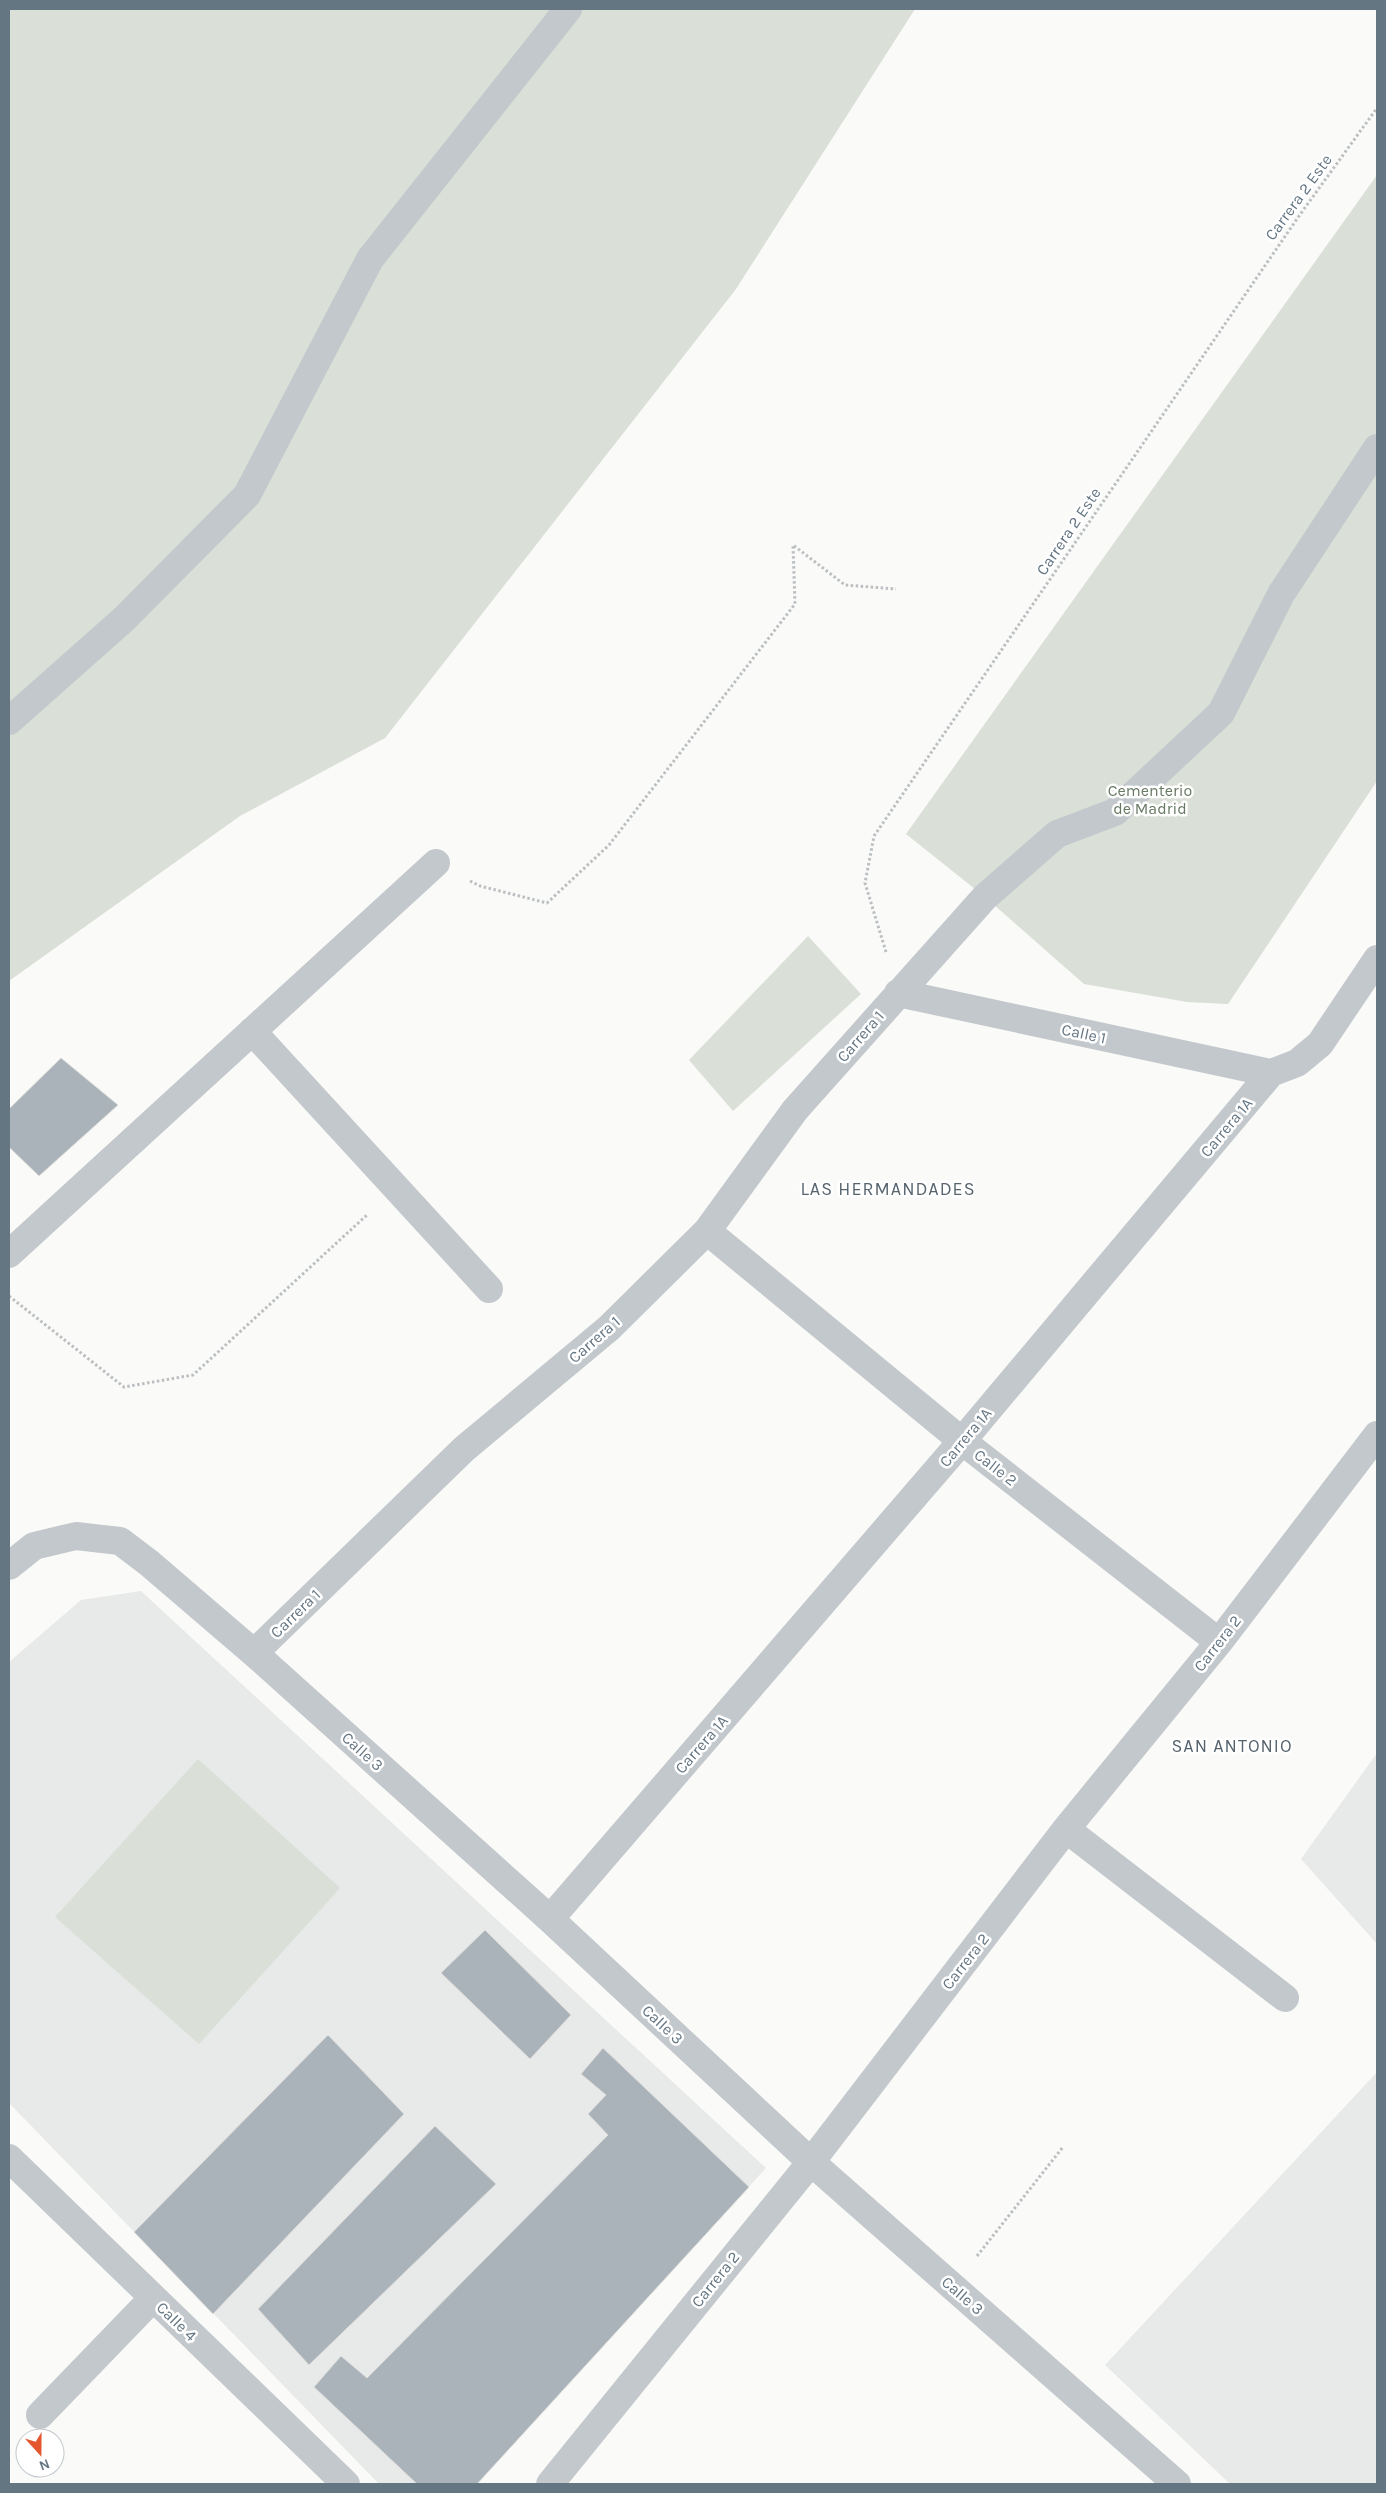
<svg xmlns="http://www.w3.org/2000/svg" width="1386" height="2493" font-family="Karla,sans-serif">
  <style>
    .built { fill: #e8e9e9 }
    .green { fill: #dadfd7 }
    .building { fill: #aab3b9; stroke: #dcdcda }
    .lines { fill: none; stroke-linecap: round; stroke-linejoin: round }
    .path { stroke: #bbbfc2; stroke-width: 3; stroke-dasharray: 2.5 2.5; stroke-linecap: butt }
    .minor { stroke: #c3c8cc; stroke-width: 28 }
    .labels { text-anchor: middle; stroke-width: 5; stroke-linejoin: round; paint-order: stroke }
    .street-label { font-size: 16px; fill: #657683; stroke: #fff }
    .park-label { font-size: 16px; fill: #687a64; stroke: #fff }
    .neighbourhood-label { font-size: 18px; letter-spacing: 1px; fill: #57646e; stroke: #fff }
  </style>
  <rect width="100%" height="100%" fill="#fafaf8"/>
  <path class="built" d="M141 1591 766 2168 477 2484H379L9 2103V1662L81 1600Z
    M1377 1753V1944L1301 1859Z
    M1377 2072V2484H1230L1105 2365Z"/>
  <path class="green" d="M9 9H915L736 289 385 738 240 816 9 981Z
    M1377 175V781L1228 1004 1187 1002 1084 984 985 897 906 834Z
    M808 936 861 994 733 1111 689 1060Z
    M198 1759 340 1888 199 2044 55 1917Z"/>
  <path class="building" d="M61 1058 118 1105 39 1176 9 1147V1109Z
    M485 1930 571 2015 530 2059 441 1973Z
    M328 2035 404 2114 213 2314 134 2232Z
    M603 2048 749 2187 477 2484H417L314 2387 341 2356 367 2378 608 2135 588 2114 606 2095 581 2074Z
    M435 2126 496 2184 309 2365 258 2309Z"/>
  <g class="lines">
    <path class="path" d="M470 881 480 886 547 903 609 845 795 604 793 545 845 585 896 589
      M886 952 865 883 874 836 1299 216 1377 108
      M9 1296 124 1387 193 1375 368 1214
      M977 2256 1063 2147"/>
    <path class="minor" d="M9 721 124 619 247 495 370 259 568 9
      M898 993 1271 1073
      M252 1031 489 1289
      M707 1231 962 1441 1219 1642
      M9 1254 436 863
      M9 1566 34 1546 76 1536 120 1541 149 1563 254 1653 550 1919 811 2162 1177 2484
      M254 1653 464 1449 609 1328 707 1231 795 1110 985 897 1057 834 1115 812 1221 713 1281 594 1377 448
      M1066 1829 1285 1998
      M550 1919 962 1441 1271 1073 1297 1063 1320 1044 1377 959
      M9 2158 346 2484
      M40 2415 153 2298
      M550 2484 811 2162 1066 1829 1219 1642 1377 1435"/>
  </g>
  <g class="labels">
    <g class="street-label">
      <text transform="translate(1298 197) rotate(-54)" y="6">Carrera 2 Este</text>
      <text transform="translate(1068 531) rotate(-56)" y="6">Carrera 2 Este</text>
      <text transform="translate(1084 1033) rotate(12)" y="6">Calle 1</text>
      <text transform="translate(860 1036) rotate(-49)" y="6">Carrera 1</text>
      <text transform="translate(1226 1127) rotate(-50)" y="6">Carrera 1A</text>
      <text transform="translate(594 1339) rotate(-41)" y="6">Carrera 1</text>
      <text transform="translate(965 1437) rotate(-50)" y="6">Carrera 1A</text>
      <text transform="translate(996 1467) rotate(38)" y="6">Calle 2</text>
      <text transform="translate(295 1613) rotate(-44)" y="6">Carrera 1</text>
      <text transform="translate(1217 1643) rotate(-52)" y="6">Carrera 2</text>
      <text transform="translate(701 1744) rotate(-49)" y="6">Carrera 1A</text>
      <text transform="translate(363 1751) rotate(42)" y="6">Calle 3</text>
      <text transform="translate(965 1961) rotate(-52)" y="6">Carrera 2</text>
      <text transform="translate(663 2024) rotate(43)" y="6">Calle 3</text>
      <text transform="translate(715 2279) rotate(-51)" y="6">Carrera 2</text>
      <text transform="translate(963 2295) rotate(41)" y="6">Calle 3</text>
      <text transform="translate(177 2321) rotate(44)" y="6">Calle 4</text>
    </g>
    <g class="park-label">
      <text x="1150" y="796">Cementerio<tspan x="1150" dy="18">de Madrid</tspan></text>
    </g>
    <g class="neighbourhood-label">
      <text x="888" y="1195">LAS HERMANDADES</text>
      <text x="1232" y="1752">SAN ANTONIO</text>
    </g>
  </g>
  <rect width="1386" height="2493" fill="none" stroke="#657683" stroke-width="20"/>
  <g transform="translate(40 2453) rotate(159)"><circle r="24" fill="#ffffff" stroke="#c1c8cd"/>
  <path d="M0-4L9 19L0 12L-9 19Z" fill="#e4572e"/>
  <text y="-8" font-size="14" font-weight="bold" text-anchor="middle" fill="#657683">N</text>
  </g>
</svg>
